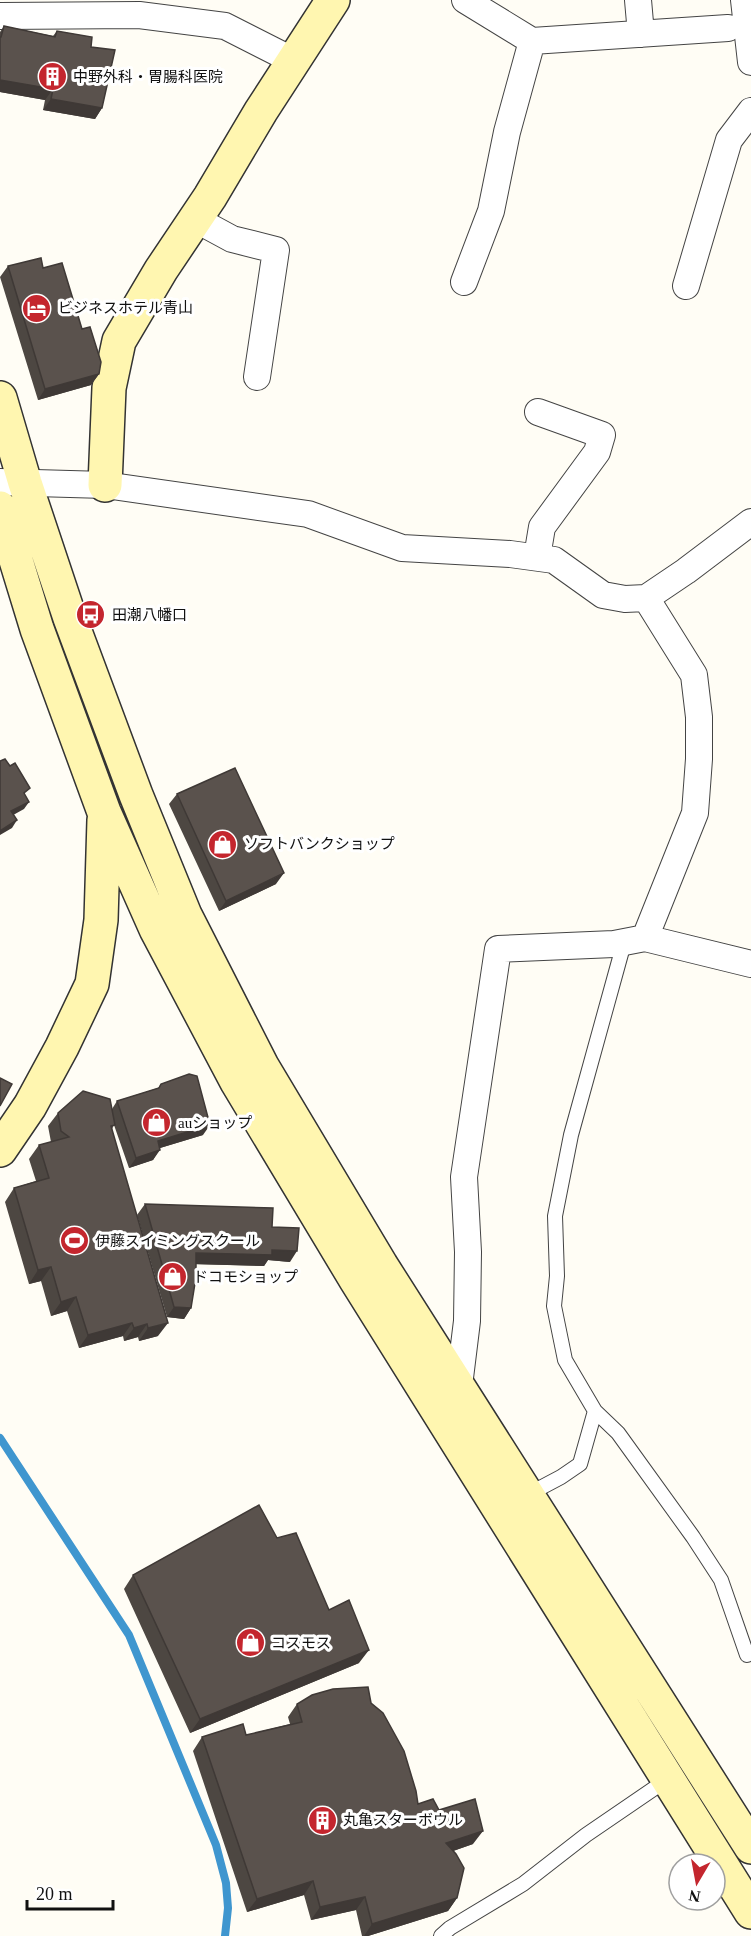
<svg xmlns="http://www.w3.org/2000/svg" width="751" height="1936" font-family="'Times New Roman','Noto Sans JP',serif">
  <style>
    .lines { fill: none; stroke-linecap: round; stroke-linejoin: round }
    .stream { stroke: #3f96cf; stroke-width: 8 }
    .lane-casing { stroke: #444; stroke-width: 16 }
    .street-casing { stroke: #444; stroke-width: 28 }
    .secondary-casing { stroke: #333; stroke-width: 36 }
    .lane { stroke: #fff; stroke-width: 14 }
    .street { stroke: #fff; stroke-width: 26 }
    .secondary { stroke: #fff6b0; stroke-width: 33 }
    .wall { fill: #4d4742 }
    .shaded-wall { fill: #3f3936 }
    .building { fill: #5a524d; stroke: #3f3936; stroke-width: 1.5 }
    .labels { text-anchor: middle; stroke-width: 6; stroke-linejoin: round; paint-order: stroke }
    .poi-label { font-size: 15px; fill: #111; stroke: #fff; text-anchor: start }
  </style>
  <rect width="100%" height="100%" fill="#fffdf5"/>
  <g class="lines">
    <path class="stream" d="M0 1438 129 1635 216 1845 226 1883 228 1908 225 1936"/>
    <defs>
      <path id="lane" d="M595 1411 565 1360 554 1306 557 1276 555 1216 571 1135 624 943
        M527 1495 561 1477 580 1464 595 1411 618 1433 693 1537 721 1580 747 1655
        M441 1936 450 1928 523 1884 586 1835 668 1779"/>
      <path id="street" d="M465 0 532 41 728 28
        M638 0 641 34
        M744 0 751 62
        M0 16 139 15 225 26 294 61
        M195 219 232 239 276 250 257 377
        M464 282 491 211 507 132 532 41
        M686 286 729 140 751 111
        M0 482 105 485 308 514 402 548 510 554 554 560 603 595 625 599 646 598 686 571 751 522
        M537 557 542 527 597 452 602 435 538 412
        M646 598 694 675 699 717V759L695 813 645 938 751 964
        M458 1394 467 1321 468 1252 464 1177 498 949 614 944 645 938"/>
      <path id="secondary" d="M0 398 25 483 70 618 136 795 185 915 262 1066 381 1265 751 1847
        M105 485 109 388 119 341 161 270 210 197 261 111 333 0
        M0 508 37 629 104 812 156 929 237 1082 356 1280 751 1912
        M0 1150 30 1106 62 1047 92 984 101 920 104 820"/>
    </defs>
    <use href="#lane" class="lane-casing"/>
    <use href="#street" class="street-casing"/>
    <use href="#secondary" class="secondary-casing"/>
    <use href="#lane" class="lane"/>
    <use href="#street" class="street"/>
    <use href="#secondary" class="secondary"/>
  </g>
  <path class="wall" d="M4 26 53 36 57 31 91 47 102 108 95 119 43 110 45 100 0 92V32Z
    M8 266 43 268 82 329 99 374 91 385 38 400 0 277Z
    M177 794 276 884 219 911 169 804Z
    M161 1084 203 1135 160 1148 153 1160 129 1168 114 1125 112 1129 158 1336 139 1341 138 1337 124 1341 123 1336 79 1348 67 1311 51 1316 41 1281 29 1284 5 1202 14 1188 36 1181 29 1159 39 1145 51 1142 48 1126 58 1113 112 1109 117 1101 158 1088Z
    M145 1204 272 1227 290 1262 268 1260 264 1266 196 1264 191 1308 184 1319 167 1317 137 1215Z
    M277 1538 329 1610 359 1663 190 1733 124 1589 133 1575Z
    M371 1703 418 1804 439 1810 473 1844 453 1851 457 1898 448 1911 368 1936H362L356 1910 311 1920 304 1895 247 1912 193 1751 202 1737 246 1735 290 1724 288 1717 297 1704Z"/>
  <path class="shaded-wall" d="M0 80 53 89 45 100 0 92Z
    M51 99 102 108 95 119 43 110Z
    M99 374 91 385 38 400 45 389Z
    M29 802 24 809 6 819 11 811Z
    M17 820 12 828 0 835V831Z
    M284 873 276 884 219 911 226 901Z
    M210 1125 203 1135 150 1151 158 1141Z
    M160 1150 153 1160 129 1168 136 1158Z
    M272 1250 297 1251 290 1262 268 1260 264 1266 188 1264 196 1253Z
    M51 1267 41 1281 29 1284 38 1270Z
    M76 1297 67 1311 51 1316 61 1302Z
    M174 1307 191 1308 184 1319 167 1317Z
    M132 1323 123 1336 79 1348 88 1335Z
    M168 1323 158 1336 139 1341 148 1328Z
    M147 1324 138 1337 124 1341 134 1328Z
    M369 1650 359 1663 190 1733 200 1719Z
    M483 1831 473 1844 436 1857 446 1843Z
    M313 1881 304 1895 247 1912 257 1899Z
    M365 1897 356 1910 311 1920 320 1907Z
    M457 1898 448 1911 368 1936H364L372 1924Z"/>
  <path class="building" d="M4 26 55 37 57 31 92 37 91 47 115 50 102 108 51 99 53 89 0 80V37H1Z
    M41 258 43 268 62 263 82 329 90 327 101 362 99 374 45 389 8 266Z
    M5 759 10 766 15 763 30 788 24 793 29 802 11 811 17 820 0 831V761Z
    M235 768 284 873 226 901 177 794Z
    M189 1074 197 1076 210 1125 158 1141 160 1150 136 1158 117 1101 159 1088 161 1084Z
    M0 1078 12 1084 0 1106Z
    M83 1091 110 1099 115 1125 111 1126 168 1323 148 1328 147 1324 134 1328 132 1323 88 1335 76 1297 61 1302 51 1267 38 1270 14 1188 49 1178 39 1145 69 1137 61 1131 58 1113Z
    M145 1204 273 1208 272 1227 299 1228 297 1251 272 1250V1255L196 1253V1277L191 1308 174 1307Z
    M259 1505 277 1538 296 1533 329 1610 349 1600 369 1650 200 1719 133 1575Z
    M368 1687 371 1703 383 1713 404 1751 416 1791 418 1804 433 1799 439 1810 475 1799 483 1831 446 1843 456 1854 464 1868 457 1898 372 1924 365 1897 320 1907 313 1881 257 1899 202 1737 243 1724 246 1735 302 1722 297 1704 312 1695 333 1689Z"/>
  <defs>
    <symbol id="building-disc" viewBox="-11 -11 22 22"><circle r="9.5" fill="#c4262e" stroke="#fff"/><path d="M-4-6H4V6H1V3H-1V6H-4ZM-2.5-4.3h1.7v1.8h-1.7ZM.8-4.3h1.7v1.8H.8ZM-2.5-1h1.7V.8h-1.7ZM.8-1h1.7V.8H.8Z" fill="#fff"/></symbol>
    <symbol id="hotel-disc" viewBox="-11 -11 22 22"><circle r="9.5" fill="#c4262e" stroke="#fff"/><path d="M-6-4.5h1.5V1H6V5H4.5V3h-9V5H-6ZM-4 0a1.8 1.8 0 1 1 3.6 0ZM.5 0V-2.5h3Q6-2.5 6 0Z" fill="#fff"/></symbol>
    <symbol id="bus-disc" viewBox="-11 -11 22 22"><circle r="9.5" fill="#c4262e" stroke="#fff"/><path d="M-5-6H5V4H4V6H2V4H-2V6H-4V4H-5ZM-3.5-4V0h7V-4ZM-3.5 1.2v1.5H-2V1.2ZM2 1.2v1.5H3.5V1.2Z" fill="#fff"/></symbol>
    <symbol id="shop-disc" viewBox="-11 -11 22 22"><circle r="9.5" fill="#c4262e" stroke="#fff"/><path d="M-5-2.5h2.3a2.7 3.5 0 0 1 5.4 0H5L5.5 6h-11ZM-1.5-2.5h3a1.5 2.3 0 0 0-3 0Z" fill="#fff"/></symbol>
    <symbol id="stadium-disc" viewBox="-11 -11 22 22"><circle r="9.5" fill="#c4262e" stroke="#fff"/><path d="M0-5a6.5 5 0 1 0 0 10a6.5 5 0 1 0 0-10ZM-3.5-1.8h7v3.6h-7Z" fill="#fff"/></symbol>
  </defs>
  <g fill-rule="evenodd">
    <use href="#building-disc" x="36" y="60" width="33" height="33"/>
    <use href="#hotel-disc" x="20" y="292" width="33" height="33"/>
    <use href="#bus-disc" x="74" y="598" width="33" height="33"/>
    <use href="#shop-disc" x="206" y="828" width="33" height="33"/>
    <use href="#shop-disc" x="140" y="1106" width="33" height="33"/>
    <use href="#stadium-disc" x="58" y="1224" width="33" height="33"/>
    <use href="#shop-disc" x="156" y="1260" width="33" height="33"/>
    <use href="#shop-disc" x="234" y="1626" width="33" height="33"/>
    <use href="#building-disc" x="306" y="1804" width="33" height="33"/>
  </g>
  <g class="labels">
    <g class="poi-label">
      <text x="73" y="82">中野外科・胃腸科医院</text>
      <text x="58" y="313">ビジネスホテル青山</text>
      <text x="112" y="620">田潮八幡口</text>
      <text x="244" y="849">ソフトバンクショップ</text>
      <text x="178" y="1128">auショップ</text>
      <text x="95" y="1246">伊藤スイミングスクール</text>
      <text x="193" y="1282">ドコモショップ</text>
      <text x="271" y="1648">コスモス</text>
      <text x="343" y="1825">丸亀スターボウル</text>
    </g>
  </g>
  <g transform="translate(697 1882) rotate(190)"><circle r="28" fill="#ffffff" stroke="#a0a0a0" stroke-width="1.5"/>
  <path d="M0-4.5L10 22L0 15L-10 22Z" fill="#c4262e"/>
  <text y="-9" font-size="16" font-weight="bold" text-anchor="middle" fill="#111111">N</text>
  </g>
  <path d="M27 1900v9h86v-9" fill="none" stroke="#111111" stroke-width="3"/>
  <text x="36" y="1900" font-size="18" fill="#111111" stroke="#ffffff" stroke-width="4.5" paint-order="stroke">20 m</text>
</svg>
